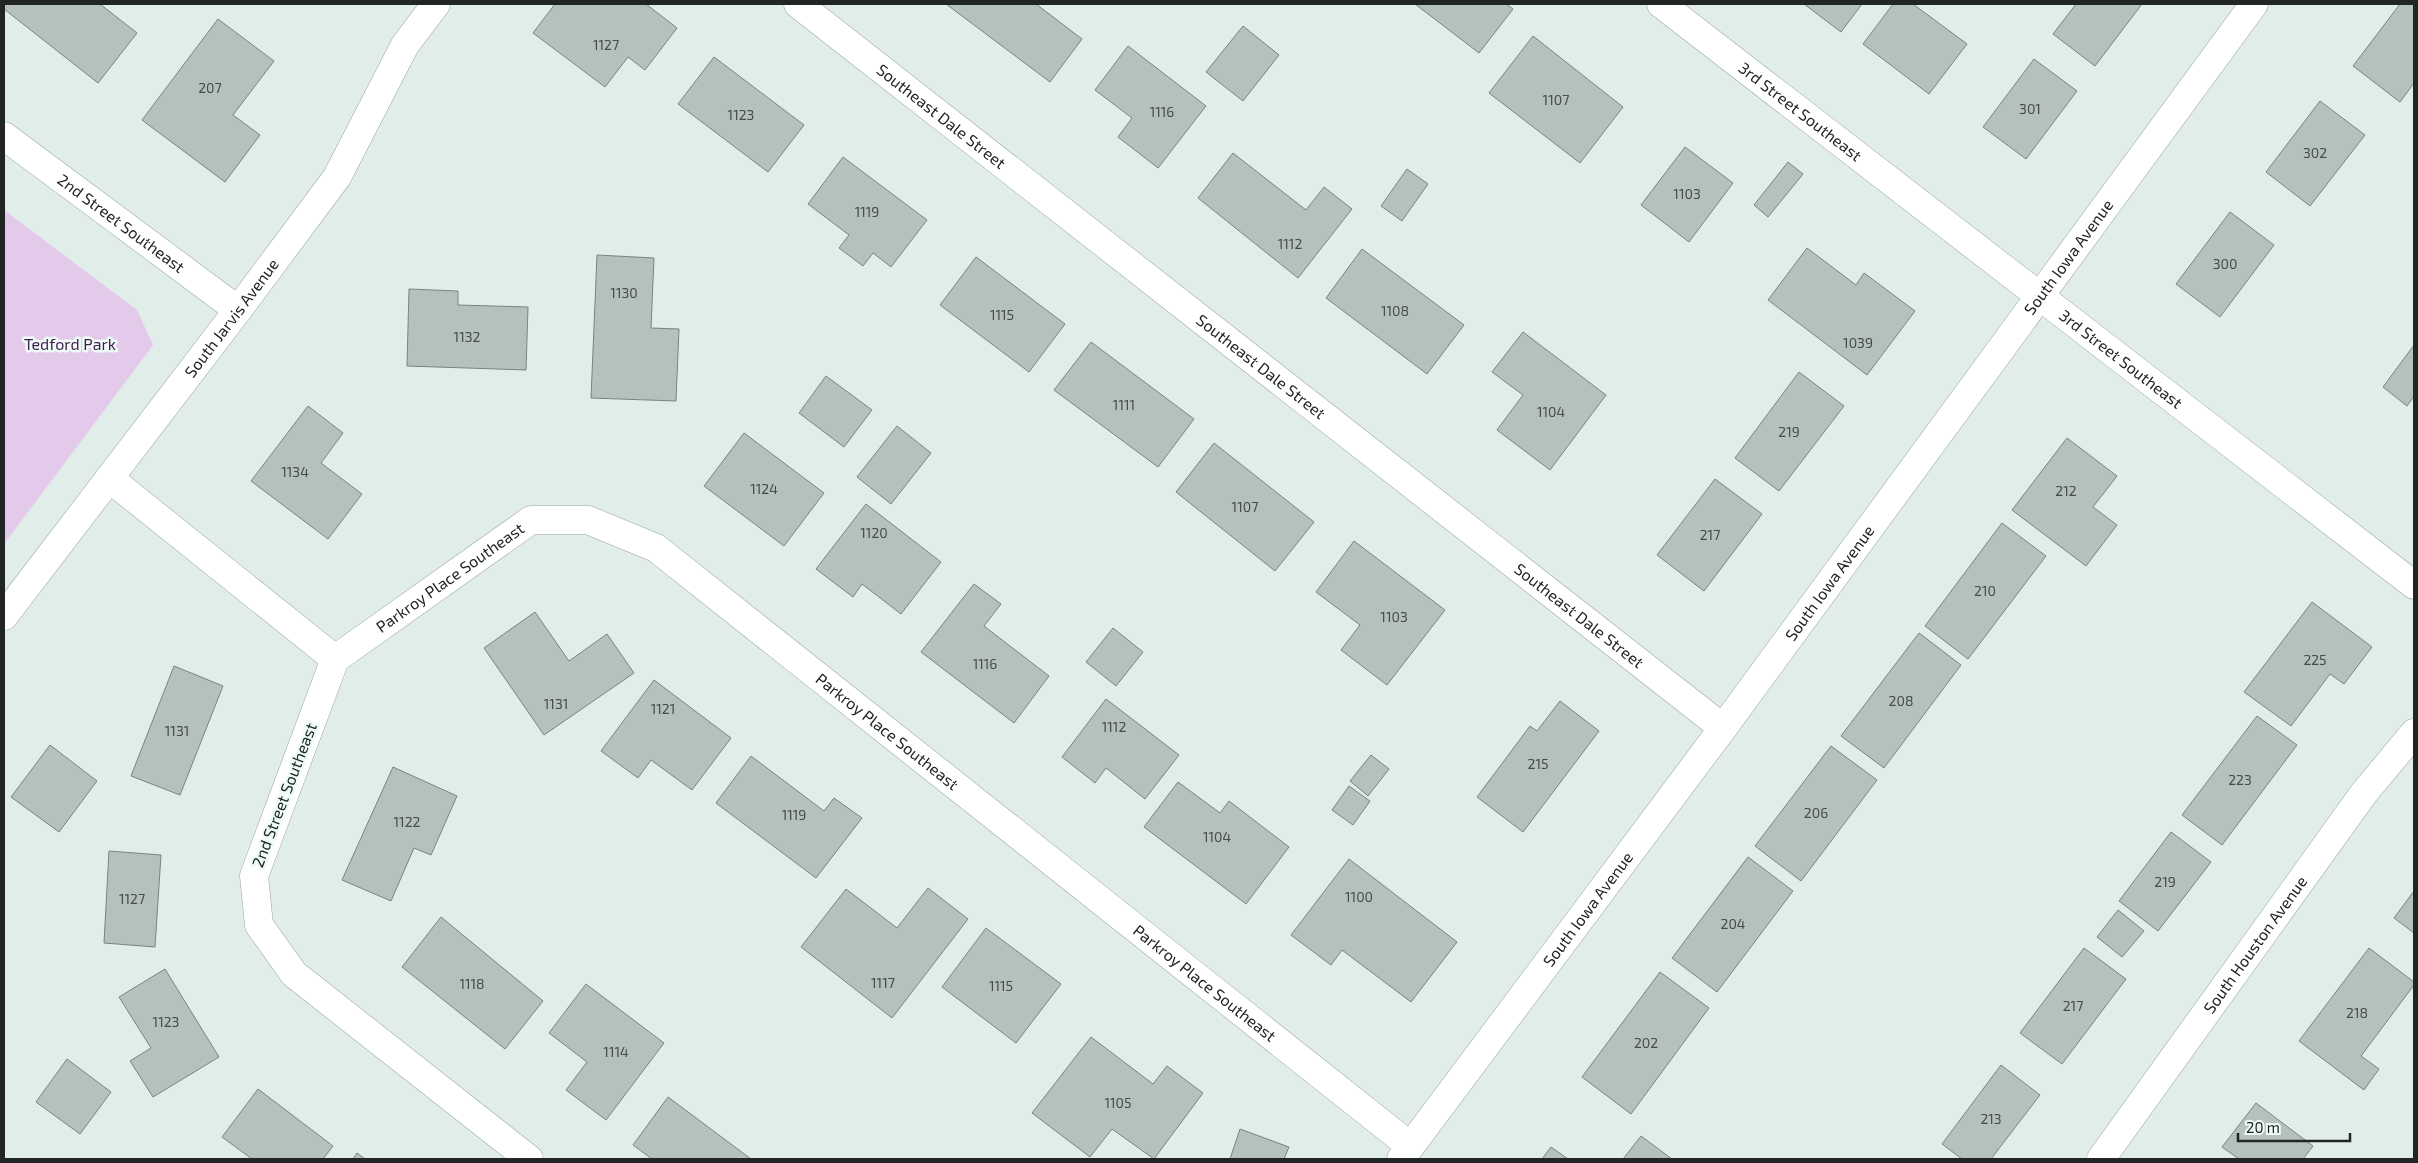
<svg xmlns="http://www.w3.org/2000/svg" width="2418" height="1163" font-family="'Exo 2',sans-serif">
  <style>
    .green { fill: #e3caeb }
    .building { fill: #b5c1bd; stroke: #788480 }
    .lines { fill: none; stroke-linecap: round; stroke-linejoin: round }
    .minor-casing { stroke: #99a5a1; stroke-width: 29 }
    .minor { stroke: #fff; stroke-width: 28 }
    .labels { text-anchor: middle; stroke-width: 5; stroke-linejoin: round; paint-order: stroke }
    .number-label { font-size: 14px; fill: #464c4a }
    .street-label { font-size: 16px; fill: #212524; stroke: #eefbf7 }
    .park-label { font-size: 16px; fill: #431b4f; stroke: #eefbf7 }
  </style>
  <rect width="100%" height="100%" fill="#e0ede9"/>
  <path class="green" d="M4 210 137 310 153 345 4 544Z"/>
  <path class="building" d="M4 4H100L137 33 98 83 4 9Z
    M555 4H646L677 28 645 70 628 57 605 87 533 33Z
    M946 4H1036L1082 39 1050 82Z
    M1415 4H1506L1513 9 1479 53Z
    M1804 4H1862L1841 32Z
    M1893 4H1913L1967 44 1929 94 1863 44Z
    M2076 4H2142L2095 66 2053 34Z
    M2400 4H2414V83L2400 102 2353 66Z
    M218 19 274 61 233 115 260 135 225 182 142 120Z
    M1243 26 1279 55 1243 101 1206 72Z
    M1533 36 1623 107 1580 163 1489 93Z
    M1128 46 1206 106 1158 168 1118 137 1132 118 1095 90Z
    M714 57 804 125 768 172 678 104Z
    M2034 59 2077 91 2026 159 1983 127Z
    M2320 101 2365 135 2310 206 2266 172Z
    M1685 147 1733 183 1689 242 1641 205Z
    M1233 153 1306 210 1324 187 1352 209 1298 278 1198 198Z
    M843 157 927 220 891 267 873 253 863 266 839 248 849 235 808 204Z
    M1788 162 1803 174 1768 217 1754 205Z
    M1407 169 1428 184 1402 221 1381 206Z
    M2230 212 2274 245 2220 317 2176 284Z
    M1807 248 1856 285 1864 273 1915 311 1867 375 1768 300Z
    M1362 249 1464 325 1427 374 1326 298Z
    M597 255 654 258 651 328 679 329 676 401 591 398Z
    M976 257 1065 324 1029 372 940 305Z
    M409 289 458 291V305L528 307 526 370 407 366Z
    M1523 332 1606 395 1550 470 1497 430 1523 395 1492 372Z
    M1091 342 1194 419 1158 467 1054 390Z
    M2414 345V396L2407 406 2383 387Z
    M1799 372 1844 406 1779 491 1735 458Z
    M826 376 872 410 844 447 799 413Z
    M308 406 343 433 321 463 362 494 328 539 251 481Z
    M897 426 931 453 891 504 857 477Z
    M744 433 824 493 784 546 704 486Z
    M2067 438 2117 476 2093 507 2117 525 2086 566 2012 510Z
    M1214 443 1314 522 1275 571 1176 492Z
    M1715 479 1762 514 1704 591 1657 555Z
    M866 504 941 562 901 614 862 584 853 597 816 569Z
    M2002 523 2046 556 1968 659 1925 626Z
    M1354 541 1445 610 1387 685 1341 650 1360 625 1316 592Z
    M974 584 1001 604 984 626 1049 676 1014 723 921 652Z
    M2312 602 2372 647 2344 684 2330 674 2291 726 2244 692Z
    M535 612 569 661 607 634 634 673 544 735 484 648Z
    M1113 628 1143 652 1116 686 1086 662Z
    M1919 633 1961 665 1884 768 1841 736Z
    M174 666 223 686 180 795 131 776Z
    M654 680 731 738 692 790 651 760 638 778 601 751Z
    M1106 699 1179 755 1145 799 1106 768 1095 783 1062 757Z
    M1560 701 1599 731 1523 832 1477 797 1530 726 1537 731Z
    M2257 716 2297 745 2222 845 2182 815Z
    M50 745 97 781 59 832 11 797Z
    M1831 746 1877 780 1801 881 1755 846Z
    M1371 755 1389 769 1368 796 1350 781Z
    M751 756 824 811 834 798 862 818 816 878 716 803Z
    M393 767 457 796 431 855 414 848 391 901 342 880Z
    M1178 782 1220 813 1229 801 1289 847 1246 904 1144 827Z
    M1349 786 1370 801 1353 825 1332 810Z
    M2171 832 2211 862 2158 931 2119 901Z
    M109 851 161 855 155 947 104 943Z
    M1748 857 1793 891 1717 992 1672 958Z
    M1349 859 1457 942 1411 1002 1342 950 1331 965 1291 935Z
    M928 888 968 919 892 1018 801 947 846 889 897 928Z
    M2414 891V933L2394 918Z
    M2118 910 2144 931 2122 957 2097 937Z
    M441 917 543 1001 505 1049 402 967Z
    M986 928 1061 984 1016 1043 942 987Z
    M2084 948 2126 979 2062 1064 2020 1033Z
    M2369 948 2414 982V985L2361 1056 2379 1069 2364 1090 2299 1041Z
    M165 969 219 1057 153 1097 130 1061 151 1048 119 997Z
    M1660 972 1709 1008 1631 1114 1582 1077Z
    M586 984 664 1043 606 1120 566 1090 587 1062 549 1033Z
    M1091 1037 1153 1084 1167 1066 1203 1093 1154 1159 1112 1129 1090 1157 1032 1113Z
    M67 1059 111 1092 80 1134 36 1102Z
    M2001 1065 2040 1095 1991 1159H1962L1942 1144Z
    M258 1089 333 1146 323 1159H252L222 1137Z
    M668 1097 751 1159H652L633 1145Z
    M2256 1103 2313 1146 2303 1159H2239L2222 1147Z
    M1240 1129 1289 1147 1284 1159H1230Z
    M1641 1136 1672 1159H1623Z
    M1551 1147 1568 1159H1542Z
    M357 1153 365 1159H353Z"/>
  <g class="lines">
    <defs>
      <g id="minor">
        <path id="s1" d="M798 4 1723 728"/>
        <path id="s2" d="M1661 4 2414 585"/>
        <path id="s3" d="M4 136 238 310"/>
        <path d="M109 478 335 659"/>
        <path id="s4" d="M4 616 238 310 337 177 405 45 436 4"/>
        <path id="s5" d="M335 659 531 520H588L656 548 1409 1145"/>
        <path d="M335 659 254 876 259 925 294 974 529 1159"/>
        <path id="s6" d="M1401 1159 1723 728 2254 4"/>
        <path id="s7" d="M2101 1159 2364 793 2414 733"/>
      </g>
    </defs>
    <use href="#minor" class="minor-casing"/>
    <use href="#minor" class="minor"/>
  </g>
  <g class="labels">
    <g class="number-label">
      <text x="606" y="50">1127</text>
      <text x="210" y="93">207</text>
      <text x="1556" y="105">1107</text>
      <text x="2030" y="114">301</text>
      <text x="1162" y="117">1116</text>
      <text x="741" y="120">1123</text>
      <text x="2315" y="158">302</text>
      <text x="1687" y="199">1103</text>
      <text x="867" y="217">1119</text>
      <text x="1290" y="249">1112</text>
      <text x="2225" y="269">300</text>
      <text x="624" y="298">1130</text>
      <text x="1395" y="316">1108</text>
      <text x="1002" y="320">1115</text>
      <text x="467" y="342">1132</text>
      <text x="1858" y="348">1039</text>
      <text x="1124" y="410">1111</text>
      <text x="1551" y="417">1104</text>
      <text x="1789" y="437">219</text>
      <text x="295" y="477">1134</text>
      <text x="764" y="494">1124</text>
      <text x="2066" y="496">212</text>
      <text x="1245" y="512">1107</text>
      <text x="874" y="538">1120</text>
      <text x="1710" y="540">217</text>
      <text x="1985" y="596">210</text>
      <text x="1394" y="622">1103</text>
      <text x="2315" y="665">225</text>
      <text x="985" y="669">1116</text>
      <text x="1901" y="706">208</text>
      <text x="556" y="709">1131</text>
      <text x="663" y="714">1121</text>
      <text x="1114" y="732">1112</text>
      <text x="177" y="736">1131</text>
      <text x="1538" y="769">215</text>
      <text x="2240" y="785">223</text>
      <text x="1816" y="818">206</text>
      <text x="794" y="820">1119</text>
      <text x="407" y="827">1122</text>
      <text x="1217" y="842">1104</text>
      <text x="2165" y="887">219</text>
      <text x="1359" y="902">1100</text>
      <text x="132" y="904">1127</text>
      <text x="1733" y="929">204</text>
      <text x="883" y="988">1117</text>
      <text x="472" y="989">1118</text>
      <text x="1001" y="991">1115</text>
      <text x="2073" y="1011">217</text>
      <text x="2357" y="1018">218</text>
      <text x="166" y="1027">1123</text>
      <text x="1646" y="1048">202</text>
      <text x="616" y="1057">1114</text>
      <text x="1118" y="1108">1105</text>
      <text x="1991" y="1124">213</text>
    </g>
    <g class="street-label">
      <text dy="6" stroke="none"><textPath href="#s2" startOffset="176">3rd Street Southeast</textPath></text>
      <text dy="6" stroke="none"><textPath href="#s1" startOffset="182">Southeast Dale Street</textPath></text>
      <text dy="6" stroke="none"><textPath href="#s3" startOffset="146">2nd Street Southeast</textPath></text>
      <text dy="6" stroke="none"><textPath href="#s6" startOffset="1122">South Iowa Avenue</textPath></text>
      <text dy="6" stroke="none"><textPath href="#s4" startOffset="375">South Jarvis Avenue</textPath></text>
      <text dy="6" stroke="none"><textPath href="#s2" startOffset="581">3rd Street Southeast</textPath></text>
      <text dy="6" stroke="none"><textPath href="#s1" startOffset="588">Southeast Dale Street</textPath></text>
      <text dy="6" stroke="none"><textPath href="#s5" startOffset="141">Parkroy Place Southeast</textPath></text>
      <text dy="6" stroke="none"><textPath href="#s6" startOffset="718">South Iowa Avenue</textPath></text>
      <text dy="6" stroke="none"><textPath href="#s1" startOffset="992">Southeast Dale Street</textPath></text>
      <text dy="6" stroke="none"><textPath href="#s5" startOffset="666">Parkroy Place Southeast</textPath></text>
      <text transform="translate(284 795) rotate(-69)" y="6">2nd Street Southeast</text>
      <text dy="6" stroke="none"><textPath href="#s6" startOffset="312">South Iowa Avenue</textPath></text>
      <text dy="6" stroke="none"><textPath href="#s7" startOffset="264">South Houston Avenue</textPath></text>
      <text dy="6" stroke="none"><textPath href="#s5" startOffset="1071">Parkroy Place Southeast</textPath></text>
    </g>
    <g class="park-label">
      <text x="70" y="350">Tedford Park</text>
    </g>
  </g>
  <rect width="2418" height="1163" fill="none" stroke="#212524" stroke-width="10"/>
  <path d="M2238 1133v8h112v-8" fill="none" stroke="#212524" stroke-width="2.5"/>
  <text x="2246" y="1133" font-size="15" fill="#212524" stroke="#eefbf7" stroke-width="4" paint-order="stroke">20 m</text>
</svg>
